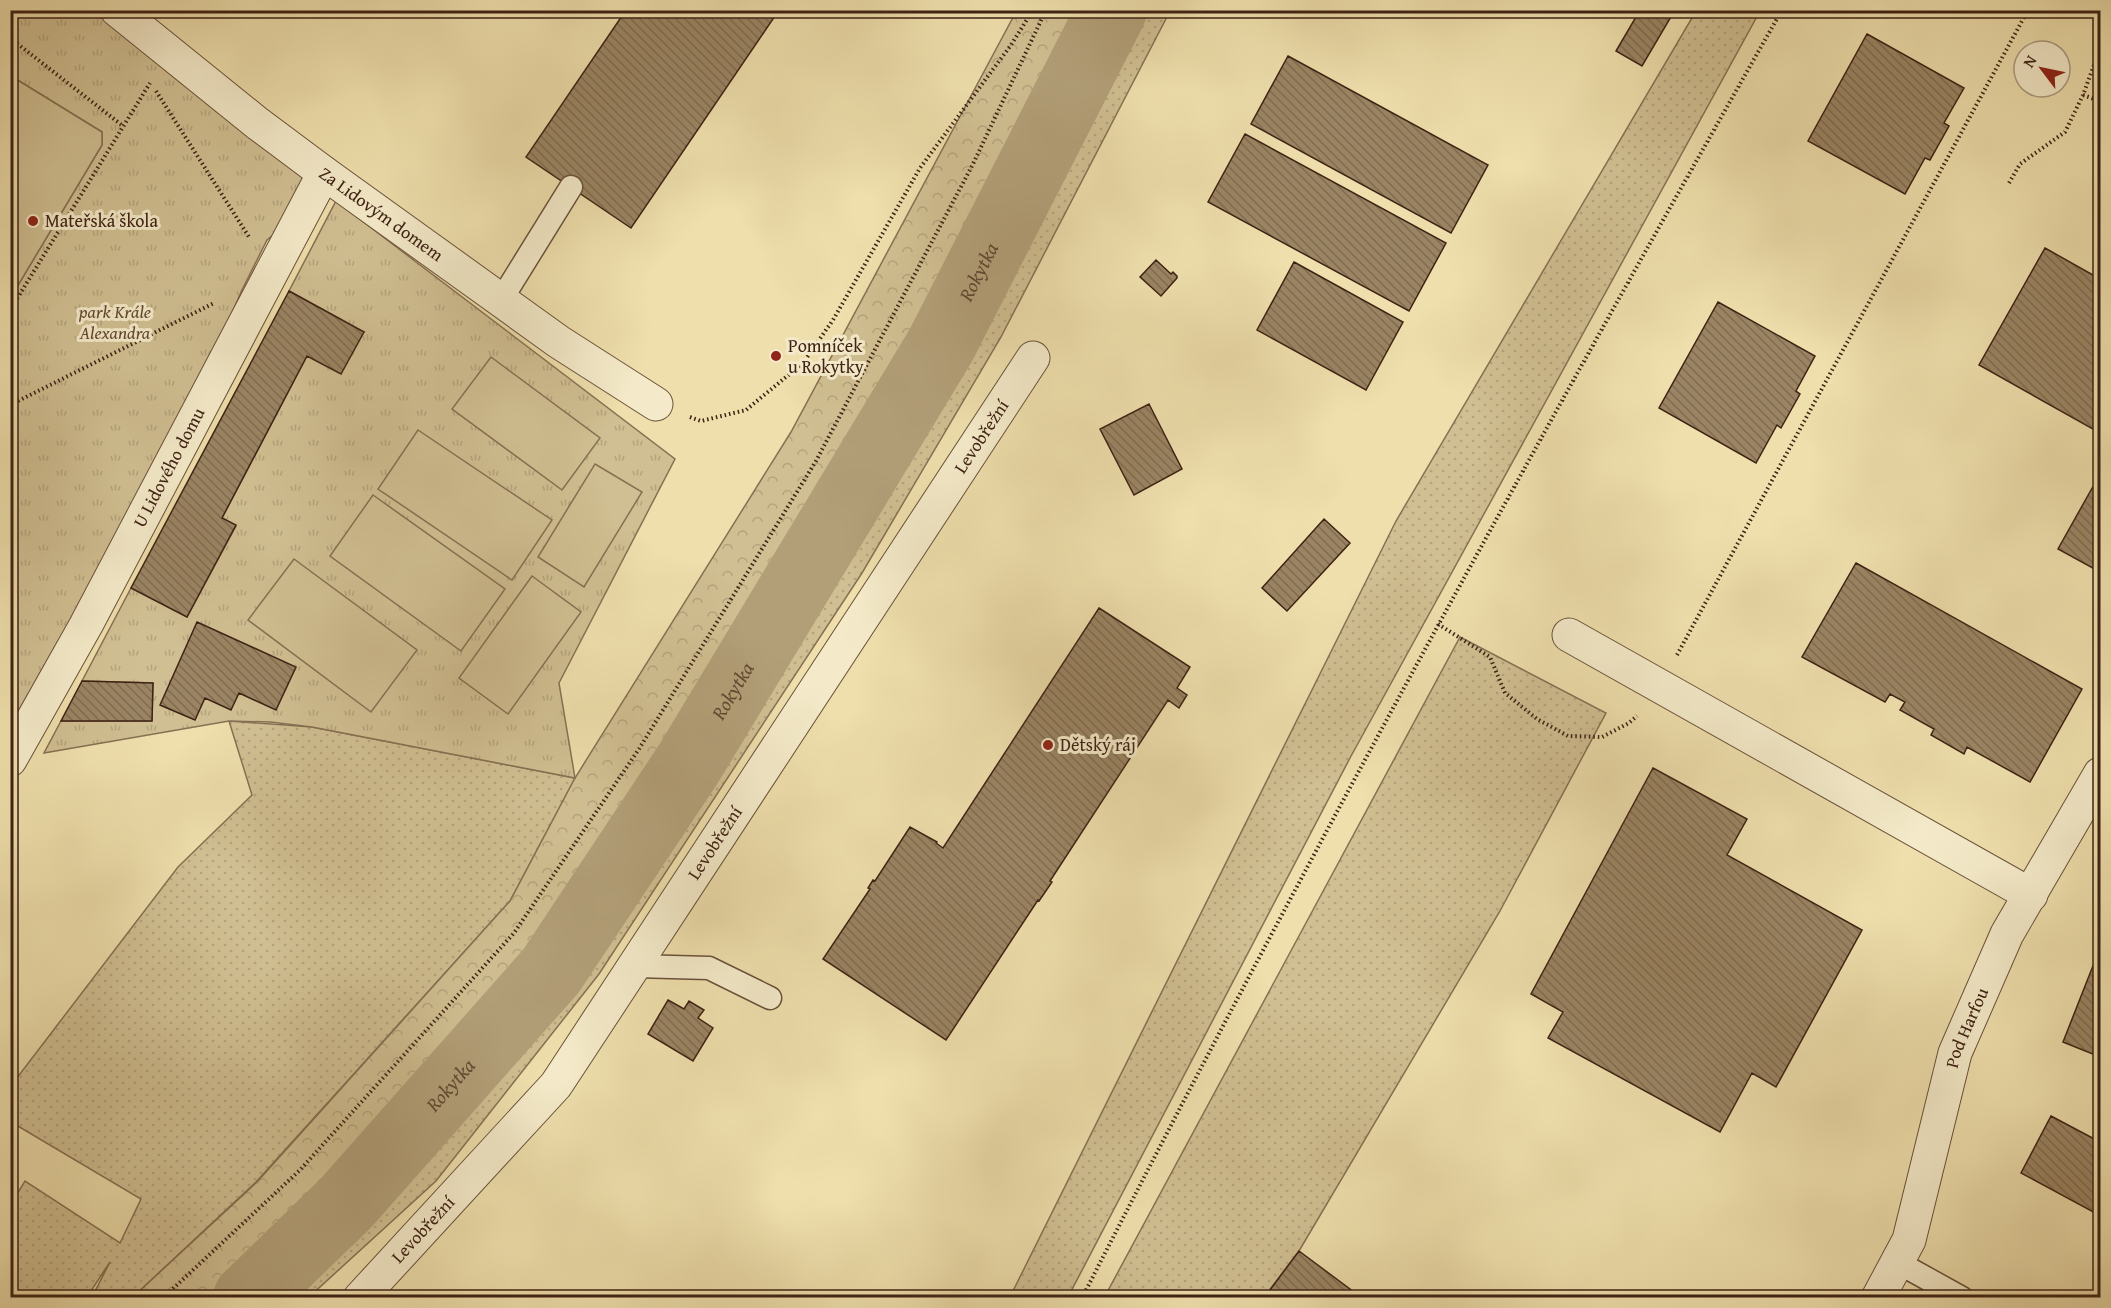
<svg xmlns="http://www.w3.org/2000/svg" width="2111" height="1308" font-family="'Gentium Book Plus',serif">
  <style>
    .grass { fill: url(#grass-dots); stroke: #877053; stroke-width: 1.5 }
    .forest { fill: url(#forest-crowns); stroke: #877053; stroke-width: 1.5 }
    .park { fill: url(#park-tufts); stroke: #877053; stroke-width: 1.5 }
    .garden { fill: #d0bf92; stroke: #877053; stroke-width: 1.5 }
    .lines { fill: none; stroke-linecap: round; stroke-linejoin: round }
    .river { stroke: #b29f78; stroke-width: 70 }
    .building { fill: url(#building-back-hatch); stroke: #3e2214; stroke-width: 1.5 }
    .lane-casing { stroke: #6a513a; stroke-width: 25 }
    .street-casing { stroke: #6a513a; stroke-width: 35 }
    .path { stroke: #3e2214; stroke-width: 4; stroke-dasharray: 1.5 3; stroke-linecap: butt }
    .lane { stroke: #f4eac9; stroke-width: 22 }
    .street { stroke: #f4eac9; stroke-width: 33 }
    .poi-dot { fill: #8f2418; stroke: #f4eac9; stroke-width: 2 }
    .labels { text-anchor: middle; stroke-width: 6; stroke-linejoin: round; paint-order: stroke }
    .street-label { font-size: 18px; fill: #3e2214; stroke: #f4eac9 }
    .poi-label { font-size: 18px; fill: #3e2214; stroke: #f4eac9; text-anchor: start }
    .park-label { font-size: 18px; font-style: italic; fill: #624934; stroke: #f4eac9 }
    .water-label { font-size: 20px; font-style: italic; fill: #614832; stroke: #f4eac9 }
  </style>
  <defs>
    <pattern id="grass-dots" width="8" height="8" patternUnits="userSpaceOnUse" patternTransform="scale(1.5)"><rect width="8" height="8" fill="#d0bf92"/><path d="M2 2h.1M6 6h.1" fill="none" stroke="#b4a47d" stroke-width="1.8" stroke-linecap="round"/></pattern>
    <pattern id="forest-crowns" width="20" height="18" patternUnits="userSpaceOnUse" patternTransform="scale(1.5)"><rect width="20" height="18" fill="#d0bf92"/><path d="M2 6a3 3 0 1 1 6 0M12 15a3 3 0 1 1 6 0" fill="none" stroke="#b4a47d"/></pattern>
    <pattern id="park-tufts" width="24" height="20" patternUnits="userSpaceOnUse" patternTransform="scale(1.5)"><rect width="24" height="20" fill="#d0bf92"/><path d="M3 7l-1-3M5 7V3M7 7l1-3M15 17l-1-3M17 17v-4M19 17l1-3" fill="none" stroke="#b4a47d"/></pattern>
    <pattern id="building-back-hatch" width="6" height="6" patternUnits="userSpaceOnUse" patternTransform="scale(1.5)"><rect width="6" height="6" fill="#9a8463"/><path d="M-1 5l2 2M0 0l6 6M5-1l2 2" fill="none" stroke="#7f6c50"/></pattern>
  </defs>
  <rect width="100%" height="100%" fill="#eedfac"/>
  <filter id="stains"><feTurbulence type="fractalNoise" baseFrequency=".00333" numOctaves="4"/><feColorMatrix values="0 0 0 0 .2 0 0 0 0 .09 0 0 0 0 .02 0 0 0 .5 -.17"/></filter>
  <radialGradient id="worn" r=".72"><stop offset=".6" stop-color="#630" stop-opacity="0"/><stop offset="1" stop-color="#630" stop-opacity=".3"/></radialGradient>
  <path class="grass" d="M1134 11H1170L1001 337 862 573 599 974 436 1181 309 1297 270 1298 373 1208 590 961 909 430Z
    M1696 11H1760L1350 758 1068 1297H1010L1396 521Z
    M1460 637 1606 713 1500 911 1299 1251 1264 1297 1104 1298Z
    M229 721 312 727 575 778 510 901 256 1182 133 1297H92L110 1262 87 1297H11V1204L25 1181 120 1243 141 1199 11 1122 10 1087 178 867 252 795Z"/>
  <path class="forest" d="M1017 10 1133 11 909 430 590 961 373 1208 270 1297H133L257 1182 510 901 575 778 791 432Z"/>
  <path class="park" d="M11 11H93L180 82 303 171 302 194 285 225 267 240 242 290 219 343 11 731V297L102 145V132L11 76Z
    M336 201 675 459 559 683 575 778 312 727 270 722 229 721 44 753 61 721H152L153 683 82 681 131 588 187 617 236 526 222 518 307 356 364 332 289 291Z"/>
  <path class="garden" d="M11 76 102 132V145L11 297Z
    M491 357 600 438 562 490 452 409Z
    M418 430 552 520 512 580 378 489Z
    M595 464 642 492 584 587 538 557Z
    M373 495 505 589 461 651 330 556Z
    M294 559 417 650 371 712 248 620Z
    M532 576 581 612 508 714 459 678Z"/>
  <g class="lines">
    <path class="river" id="s1" d="M248 1298 346 1203 551 971 689 763 941 345 1112 10"/>
  </g>
  <path class="building" d="M626 10H779L631 228 526 157Z
    M1640 10H1675L1642 66 1616 51Z
    M1867 34 1964 88 1944 123 1949 126 1930 160 1925 158 1905 194 1808 141Z
    M1288 56 1488 165 1451 233 1251 124Z
    M1245 134 1446 243 1409 311 1208 202Z
    M2045 248 2100 279V433L1979 365Z
    M1156 260 1171 274 1173 272 1177 276V278L1161 296 1140 277Z
    M1294 262 1403 322 1366 390 1257 330Z
    M289 291 364 332 341 374 307 356 222 518 236 525 187 617 131 588Z
    M1718 302 1815 356 1796 391 1800 394 1781 428 1777 425 1756 463 1659 408Z
    M1149 404 1182 469 1134 495 1100 429Z
    M2100 474V572L2058 549Z
    M1324 519 1350 543 1287 611 1262 588Z
    M1856 563 2082 689 2030 782 1967 747 1964 754 1931 735 1934 729 1900 710 1905 702 1890 694 1885 702 1802 657Z
    M1099 608 1190 667 1177 688 1187 695 1179 708 1168 700 1050 881 1052 882 1039 901 1038 900 946 1040 823 959 870 889 868 888 873 880 875 881 910 827 937 842 936 843 943 848Z
    M197 622 296 667 276 710 239 693 231 710 205 698 195 720 160 705Z
    M82 681 153 683 152 721H61Z
    M1653 768 1747 819 1727 855 1862 930 1776 1087 1752 1073 1720 1132 1548 1038 1563 1012 1531 994Z
    M2100 948V1057L2063 1042Z
    M668 1000 684 1009 689 1001 704 1010 698 1018 713 1028 693 1061 648 1034Z
    M2051 1116 2100 1142V1206L2097 1214 2021 1173Z
    M1299 1251 1362 1298H1264Z"/>
  <g class="lines">
    <defs>
      <path id="lane" d="M501 300 571 187
        M635 966 709 968 770 998
        M1897 1262 1962 1298"/>
      <g id="street">
        <path id="s2" d="M117 10 257 123 324 173 559 342 656 404"/>
        <path d="M1569 635 2031 895"/>
        <path id="s3" d="M10 760 86 625 324 173"/>
        <path id="s4" d="M360 1298 556 1085 1033 358"/>
        <path id="s5" d="M1878 1298 1909 1240 1955 1053 2007 934 2100 774"/>
      </g>
    </defs>
    <use href="#lane" class="lane-casing"/>
    <use href="#street" class="street-casing"/>
    <path class="path" d="M10 38 123 126
      M156 91 249 237
      M2083 95 2100 101
      M2009 183 2020 164 2065 132 2083 95 2100 49
      M10 310 150 83
      M10 405 214 303
      M690 417 701 421 746 410 803 363 833 320 920 168 1011 45 1033 10
      M1438 624 1490 657 1505 693 1537 719 1568 736 1602 737 1629 723 1637 716
      M1677 655 2028 10
      M163 1298 300 1170 514 933 639 749 816 461 973 164 1046 10
      M1082 1298C1304 863 1540 435 1782 10"/>
    <use href="#lane" class="lane"/>
    <use href="#street" class="street"/>
  </g>
  <g class="poi-dot">
    <circle cx="33" cy="221" r="6"/>
    <circle cx="776" cy="356" r="6"/>
    <circle cx="1048" cy="745" r="6"/>
  </g>
  <g class="labels">
    <g class="street-label">
      <text dy="6" stroke="none"><textPath href="#s2" startOffset="334">Za Lidovým domem</textPath></text>
      <text dy="6" stroke="none"><textPath href="#s4" startOffset="1065">Levobřežní</textPath></text>
      <text dy="6" stroke="none"><textPath href="#s3" startOffset="333">U Lidového domu</textPath></text>
      <text dy="6" stroke="none"><textPath href="#s4" startOffset="579">Levobřežní</textPath></text>
      <text dy="6" stroke="none"><textPath href="#s5" startOffset="286">Pod Harfou</textPath></text>
      <text dy="6" stroke="none"><textPath href="#s4" startOffset="93">Levobřežní</textPath></text>
    </g>
    <g class="poi-label">
      <text x="45" y="227">Mateřská škola</text>
      <text x="788" y="352">Pomníček<tspan x="788" dy="21">u Rokytky</tspan></text>
      <text x="1060" y="751">Dětský ráj</text>
    </g>
    <g class="park-label">
      <text x="115" y="318">park Krále<tspan x="115" dy="21">Alexandra</tspan></text>
    </g>
    <g class="water-label">
      <text dy="7" stroke="none"><textPath href="#s1" startOffset="1266">Rokytka</textPath></text>
      <text dy="7" stroke="none"><textPath href="#s1" startOffset="780">Rokytka</textPath></text>
      <text dy="7" stroke="none"><textPath href="#s1" startOffset="294">Rokytka</textPath></text>
    </g>
  </g>
  <rect width="2111" height="1308" fill="none" stroke="#eedfac" stroke-width="36"/>
  <rect x="12" y="12" width="2087" height="1284" fill="none" stroke="#3e2214" stroke-width="3"/>
  <rect x="18" y="18" width="2075" height="1272" fill="none" stroke="#3e2214" stroke-width="1.5"/>
  <g transform="translate(2042 69) rotate(302)"><circle r="28" fill="#f4eac9" stroke="#ab9a81" stroke-width="1.5"/>
  <path d="M0-4.5L10 22L0 15L-10 22Z" fill="#8f2418"/>
  <text y="-9" font-size="16" font-weight="bold" text-anchor="middle" fill="#3e2214">N</text>
  </g>
  <rect width="100%" height="100%" filter="url(#stains)"/>
  <rect width="100%" height="100%" fill="url(#worn)"/>
</svg>
